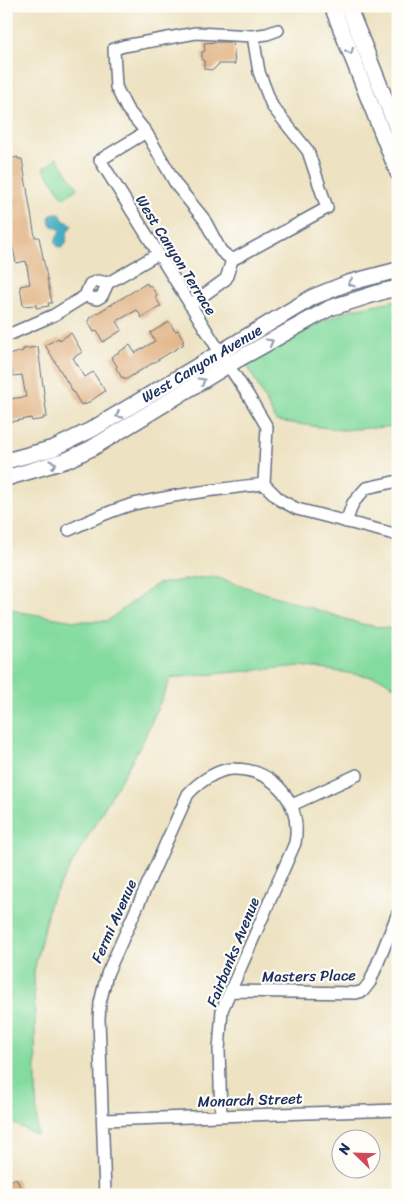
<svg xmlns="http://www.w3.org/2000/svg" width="404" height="1201" font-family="Sriracha,sans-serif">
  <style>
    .green { fill: #84db9f; stroke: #50857e }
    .water { fill: #44aec3; stroke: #306e90 }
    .building { fill: #dfaf7d }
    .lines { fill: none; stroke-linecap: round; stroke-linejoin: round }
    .street-casing { stroke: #646e81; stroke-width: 14 }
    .secondary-casing { stroke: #646e81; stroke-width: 18 }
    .street { stroke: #fff; stroke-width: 11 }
    .secondary { stroke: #fff; stroke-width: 15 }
    .oneway { stroke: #8d97ae }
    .labels { text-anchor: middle; stroke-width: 4.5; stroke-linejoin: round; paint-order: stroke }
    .street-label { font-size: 15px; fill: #1b2f5e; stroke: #fdfcf7 }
  </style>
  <rect width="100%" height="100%" fill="#fdfcf7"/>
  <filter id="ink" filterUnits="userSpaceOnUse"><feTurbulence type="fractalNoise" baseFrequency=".02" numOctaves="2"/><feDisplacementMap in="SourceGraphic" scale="10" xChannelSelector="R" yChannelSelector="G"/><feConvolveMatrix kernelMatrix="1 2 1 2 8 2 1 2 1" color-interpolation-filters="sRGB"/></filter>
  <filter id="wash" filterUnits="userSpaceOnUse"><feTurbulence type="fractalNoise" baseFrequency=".0096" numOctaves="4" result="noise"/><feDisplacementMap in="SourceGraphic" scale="20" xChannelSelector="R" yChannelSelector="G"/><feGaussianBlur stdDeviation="1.12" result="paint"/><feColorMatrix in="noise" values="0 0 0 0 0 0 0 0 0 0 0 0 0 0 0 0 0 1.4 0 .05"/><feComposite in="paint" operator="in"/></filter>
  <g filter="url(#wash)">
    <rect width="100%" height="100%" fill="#ede2c1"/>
    <path class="green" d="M57 158 78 188 64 198 43 168Z
      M398 300V426L342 430 276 421 246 363 313 326 352 309Z
      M212 576 361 624 398 630V688L380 678 301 666 171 678 142 743 50 902 34 971 37 1135 6 1120V607L20 612 74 621H107L157 584Z"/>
    <path class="water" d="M55 213 60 214 64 221 70 223 72 225 67 233 66 244 62 248 58 247 55 242C58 231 67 232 51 225L49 221 50 216Z"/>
    <g id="blocks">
      <path class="building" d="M218 42H233L235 64H219L213 70 204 69V61L202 60V52L205 51 204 43Z
        M18 157V159H22L35 237H39L52 303H48L49 306 36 308V305L23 306 20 286 30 284 26 261 16 263 9 228H6V207L13 206 8 183 6 184V160Z
        M147 283 148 286 150 285 157 295 155 297 161 306 142 318 137 310 117 321 122 330 103 342 97 331 94 332 88 322 90 320 89 318Z
        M169 322 175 331 178 330 184 341 182 342 184 344 125 380 124 377 122 378 116 368 117 366 111 357 130 345 135 353 155 341 150 333Z
        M71 333 82 352 73 358 85 377 93 372 105 391 85 405 84 403 81 405 45 345 59 338 60 340Z
        M38 347 47 417H43L44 419 32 421 31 418 6 423V399L26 397 22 375 13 376 8 355 23 351V349Z
        M16 1178 24 1195H6V1183Z"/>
    </g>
  </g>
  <g filter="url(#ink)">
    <use href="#blocks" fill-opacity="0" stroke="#646e81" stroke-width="1"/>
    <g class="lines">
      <defs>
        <path id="street" d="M253 36 267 34 278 30
          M146 132 100 160 228 365 248 395 267 427 264 484 280 500 297 509 398 535
          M98 281 108 283 102 296 97 299 85 296 90 284Z
          M108 283 158 254
          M190 305 226 279 232 260 327 208 308 151 272 106 259 72 253 36 196 33 124 46 114 49 116 87 127 109 146 132 177 186 204 219 221 251 232 260
          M6 336 54 315 85 296
          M346 522 353 503 366 488 398 481
          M69 530C90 520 112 510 134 504 177 494 221 489 264 484
          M292 805 357 775
          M231 991 356 993 363 991 370 982 398 913
          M103 1120 398 1110
          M105 1195 99 1019 100 1003 107 974 188 794C198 783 218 768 235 769 275 770 302 803 295 843L222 1010 219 1050 221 1116"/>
        <g id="secondary">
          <path d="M332 6 398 173"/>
          <path d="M348 6 398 131"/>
          <path id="s1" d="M6 461 54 448 91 430 313 297 348 283 398 270"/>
          <path d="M6 478 67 460 92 448 228 365 330 308 384 291 398 288"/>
        </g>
      </defs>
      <use href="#street" class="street-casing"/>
      <use href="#secondary" class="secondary-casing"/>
      <use href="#street" class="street"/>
      <use href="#secondary" class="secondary"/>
    </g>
    <defs><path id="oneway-chevron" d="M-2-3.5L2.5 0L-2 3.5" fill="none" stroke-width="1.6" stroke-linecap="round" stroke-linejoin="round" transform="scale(1.25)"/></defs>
    <g class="oneway">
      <use href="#oneway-chevron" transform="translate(350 51) rotate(68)"/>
      <use href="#oneway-chevron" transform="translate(351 283) rotate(162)"/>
      <use href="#oneway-chevron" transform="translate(270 342) rotate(-29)"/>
      <use href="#oneway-chevron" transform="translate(202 381) rotate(-31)"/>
      <use href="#oneway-chevron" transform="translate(119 415) rotate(150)"/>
      <use href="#oneway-chevron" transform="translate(53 464) rotate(-17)"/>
    </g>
  </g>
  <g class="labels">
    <g class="street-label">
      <text transform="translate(176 255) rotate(58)" y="5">West Canyon Terrace</text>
      <text dy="5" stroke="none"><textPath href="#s1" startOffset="220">West Canyon Avenue</textPath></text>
      <text transform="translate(114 921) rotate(-66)" y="5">Fermi Avenue</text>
      <text transform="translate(233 952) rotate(-68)" y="5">Fairbanks Avenue</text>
      <text transform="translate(309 976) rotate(-1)" y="5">Masters Place</text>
      <text transform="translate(250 1100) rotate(-2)" y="5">Monarch Street</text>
    </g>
  </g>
  <rect width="404" height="1201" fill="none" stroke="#fdfcf7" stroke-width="25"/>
  <g transform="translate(356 1154) rotate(293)"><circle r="24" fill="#fdfcf7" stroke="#a3aaba"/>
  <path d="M0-4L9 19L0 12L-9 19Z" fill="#d1495b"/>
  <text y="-8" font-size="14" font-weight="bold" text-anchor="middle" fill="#1b2f5e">N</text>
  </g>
</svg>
